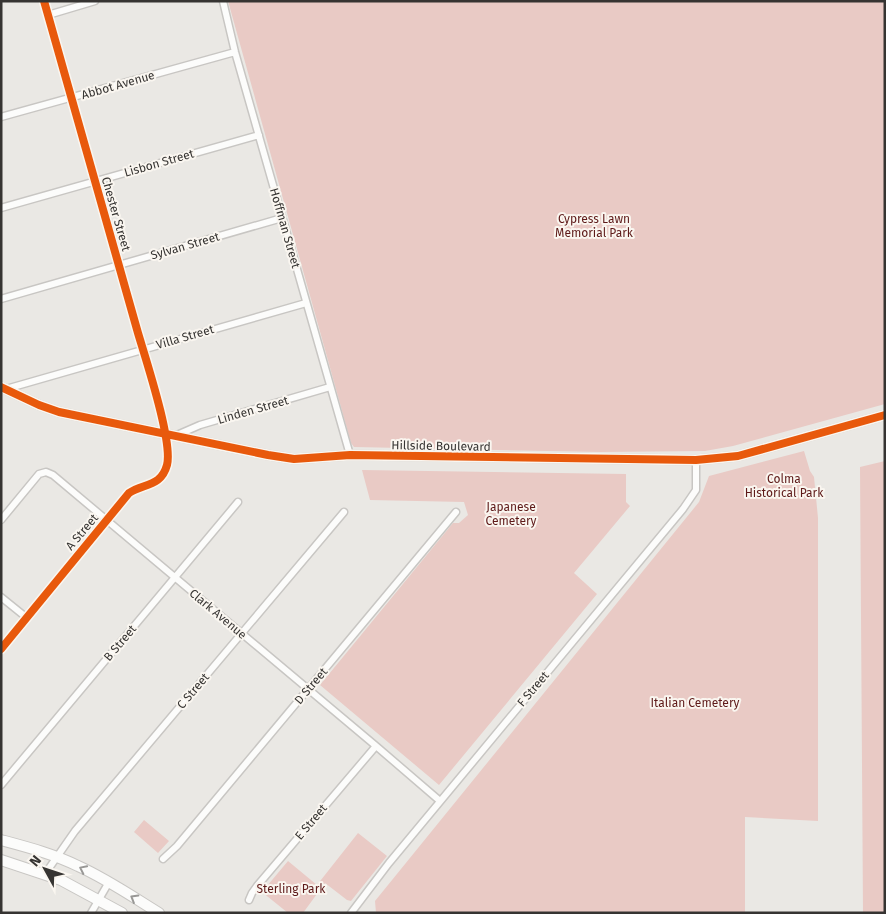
<svg xmlns="http://www.w3.org/2000/svg" width="886" height="914" font-family="'Fira Sans',sans-serif">
  <style>
    .green { fill: #e9cac5 }
    .lines { fill: none; stroke-linecap: round; stroke-linejoin: round }
    .street-casing { stroke: #c8c6c3; stroke-width: 9 }
    .secondary-casing { stroke: #c8c6c3; stroke-width: 11 }
    .primary-casing { stroke: #c8c6c3; stroke-width: 12 }
    .street { stroke: #fcfcfb; stroke-width: 6 }
    .secondary { stroke: #fcfcfb; stroke-width: 9 }
    .primary { stroke: #fcfcfb; stroke-width: 10 }
    .cycleway-casing { stroke: #faf6f0; stroke-width: 11 }
    .cycleway { stroke: #e8590c; stroke-width: 8 }
    .oneway { stroke: #999896 }
    .labels { text-anchor: middle; stroke-width: 4; stroke-linejoin: round; paint-order: stroke }
    .street-label { font-size: 12px; fill: #363432; stroke: #faf6f0 }
    .park-label { font-size: 12px; fill: #5e1a19; stroke: #faf6f0 }
  </style>
  <rect width="100%" height="100%" fill="#eae8e4"/>
  <path class="green" d="M228 1H885V404L733 446 705 451 600 452 354 447 351 443Z
    M804 451 810 471 814 477 818 518V821L745 817V913H376L375 901 699 502 709 476Z
    M885 461V913H863L860 467Z
    M362 470 626 474V502L630 506 574 573 597 594 439 785 320 685 453 523H459L468 515 464 502 370 500Z
    M144 820 169 841 158 853 134 832Z
    M358 833 387 856 351 901 347 900 325 883 303 913H288L262 892 288 861 317 885Z"/>
  <g class="lines">
    <defs>
      <path id="street" d="M223 1 235 52 350 455
        M48 15 95 1
        M1 117 235 52
        M1 208 259 135
        M1 299 282 218
        M6 389 306 303
        M177 435 200 425 330 387
        M1 520 39 474 46 472 53 475 376 746 440 801
        M1 597 27 618
        M1 649 129 493C144 483 161 487 167 465 173 442 146 360 138 333 107 222 75 112 44 1
        M1 785 238 502
        M163 859 177 846 456 512
        M45 874 75 831 344 512
        M249 900 252 893 257 886 376 746
        M91 913 109 882
        M351 913 389 863 683 509 696 490V460"/>
      <path id="secondary" d="M1 387 39 405 59 412 268 455 294 459 350 455 696 460 738 456 885 415"/>
      <path id="primary" d="M1 840C27 847 54 854 78 866 107 879 133 897 159 913
        M1 860 61 880 122 913"/>
    </defs>
    <use href="#street" class="street-casing"/>
    <use href="#secondary" class="secondary-casing"/>
    <use href="#primary" class="primary-casing"/>
    <use href="#street" class="street"/>
    <use href="#secondary" class="secondary"/>
    <use href="#primary" class="primary"/>
    <defs>
      <path id="cycleway" d="M1 387 39 405 59 412 268 455 294 459 350 455 696 460 738 456 885 415
        M1 649 129 493C144 483 161 487 167 465 173 442 146 360 138 333 107 222 75 112 44 1"/>
    </defs>
    <use href="#cycleway" class="cycleway-casing"/>
    <use href="#cycleway" class="cycleway"/>
  </g>
  <defs><path id="oneway-chevron" d="M-2-3.5L2.5 0L-2 3.5" fill="none" stroke-width="1.6" stroke-linecap="round" stroke-linejoin="round" transform="scale(1.25)"/></defs>
  <g class="oneway">
    <use href="#oneway-chevron" transform="translate(83 869) rotate(-154)"/>
    <use href="#oneway-chevron" transform="translate(134 898) rotate(-149)"/>
  </g>
  <g class="labels">
    <g class="street-label">
      <text transform="translate(118 85) rotate(-16)" y="4">Abbot Avenue</text>
      <text transform="translate(159 163) rotate(-16)" y="4">Lisbon Street</text>
      <text transform="translate(116 214) rotate(74)" y="4">Chester Street</text>
      <text transform="translate(285 228) rotate(74)" y="4">Hoffman Street</text>
      <text transform="translate(185 246) rotate(-16)" y="4">Sylvan Street</text>
      <text transform="translate(185 337) rotate(-16)" y="4">Villa Street</text>
      <text transform="translate(253 410) rotate(-16)" y="4">Linden Street</text>
      <text transform="translate(441 446) rotate(1)" y="4">Hillside Boulevard</text>
      <text transform="translate(82 532) rotate(-50)" y="4">A Street</text>
      <text transform="translate(218 614) rotate(40)" y="4">Clark Avenue</text>
      <text transform="translate(120 643) rotate(-50)" y="4">B Street</text>
      <text transform="translate(311 686) rotate(-50)" y="4">D Street</text>
      <text transform="translate(533 689) rotate(-50)" y="4">F Street</text>
      <text transform="translate(193 691) rotate(-50)" y="4">C Street</text>
      <text transform="translate(311 822) rotate(-50)" y="4">E Street</text>
    </g>
    <g class="park-label">
      <text x="594" y="223">Cypress Lawn<tspan x="594" dy="14">Memorial Park</tspan></text>
      <text x="784" y="483">Colma<tspan x="784" dy="14">Historical Park</tspan></text>
      <text x="511" y="511">Japanese<tspan x="511" dy="14">Cemetery</tspan></text>
      <text x="695" y="707">Italian Cemetery</text>
      <text x="291" y="893">Sterling Park</text>
    </g>
  </g>
  <rect width="886" height="914" fill="none" stroke="#363432" stroke-width="5"/>
  <g transform="translate(45 869) rotate(310)" stroke="#faf6f0" stroke-width="4" paint-order="stroke">
  <path d="M0-4L9 19L0 12L-9 19Z" fill="#363432"/>
  <text y="-8" font-size="14" font-weight="bold" text-anchor="middle" fill="#363432">N</text>
  </g>
</svg>
